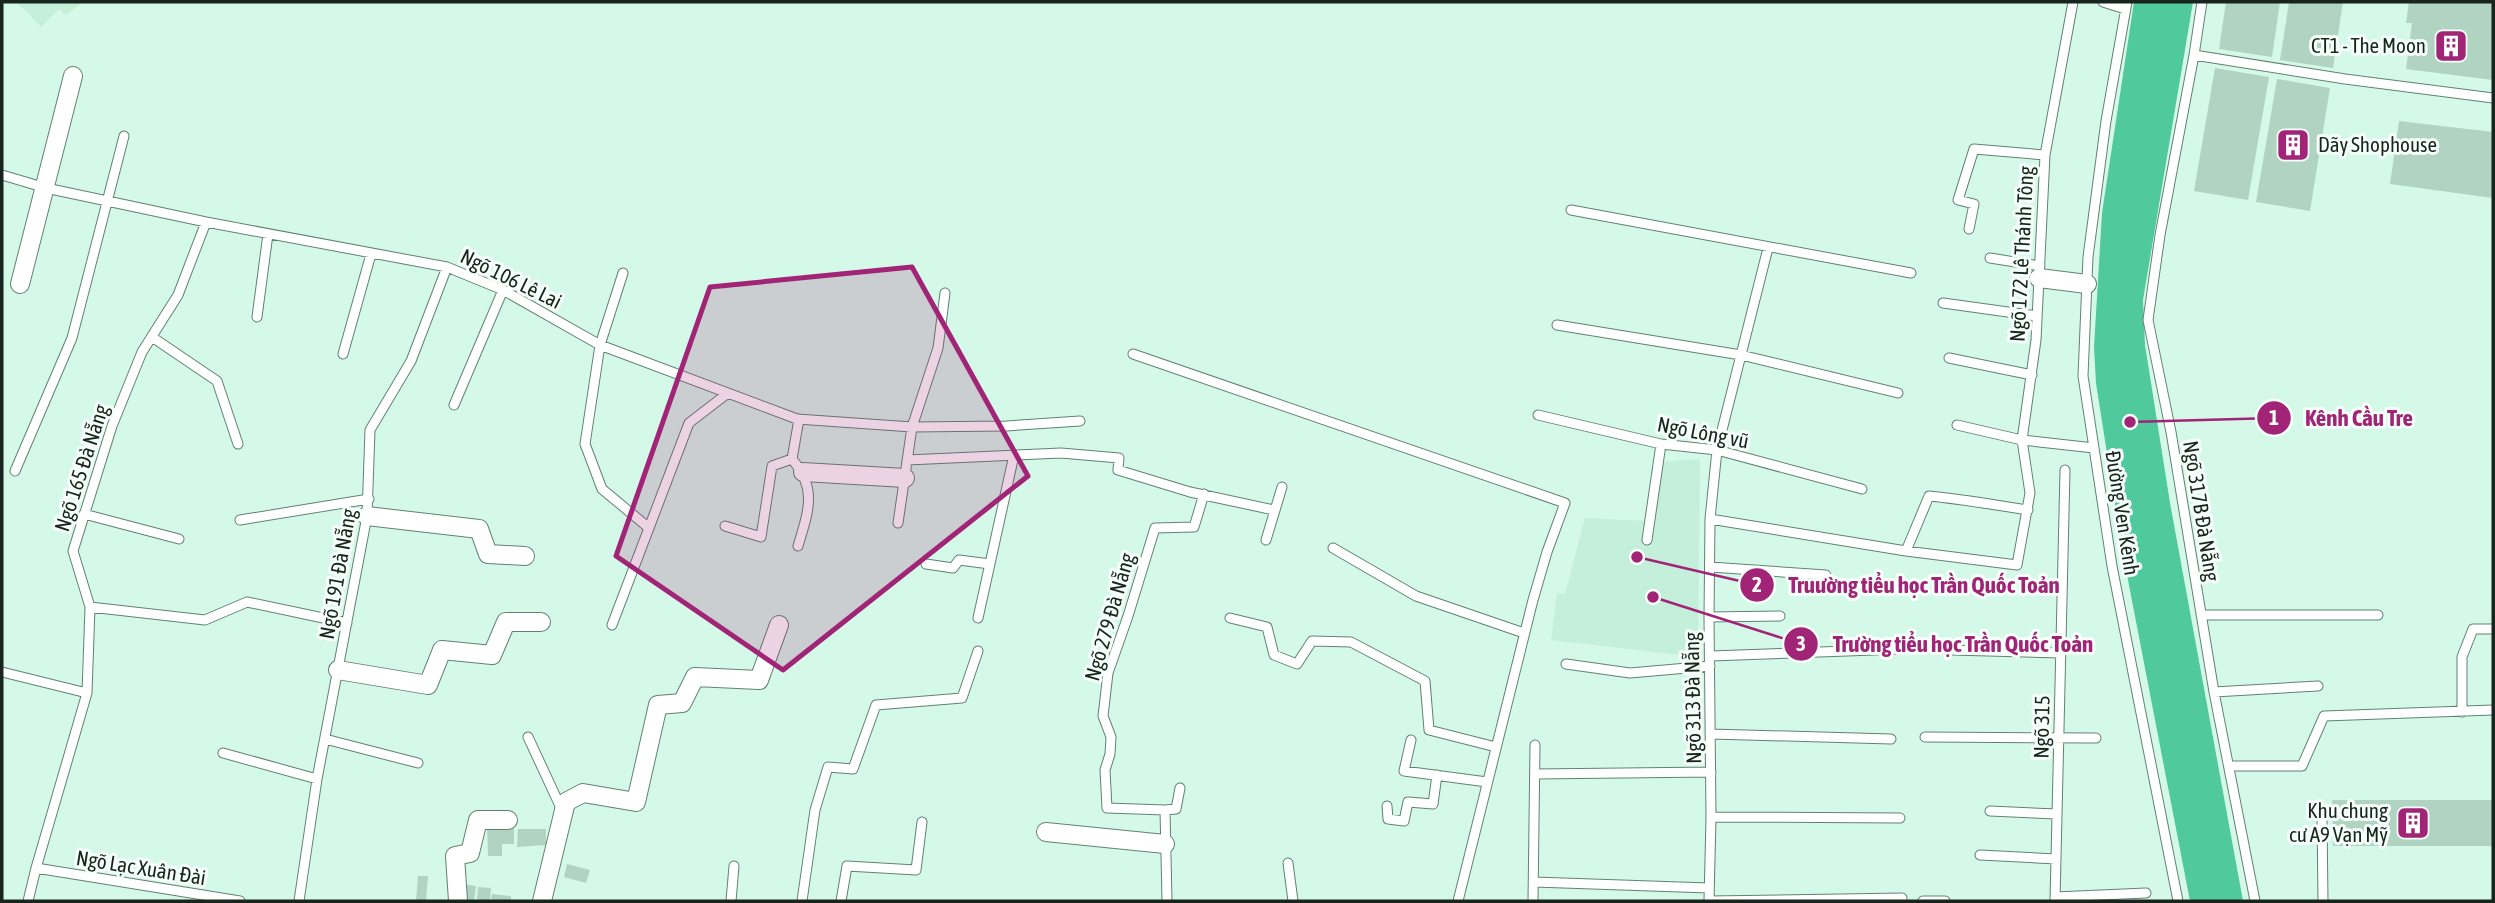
<svg xmlns="http://www.w3.org/2000/svg" width="2495" height="903" font-family="'Asap Condensed',sans-serif">
  <style>
    .built { fill: #c4efda }
    .water { fill: #50c99c }
    .building { fill: #b0d3c2 }
    .lines { fill: none; stroke-linecap: round; stroke-linejoin: round }
    .lane-casing { stroke: #618273; stroke-width: 11 }
    .street-casing { stroke: #618273; stroke-width: 20 }
    .lane { stroke: #fff; stroke-width: 9 }
    .street { stroke: #fff; stroke-width: 18 }
    .marked { fill: #a22477; fill-opacity: 0.2; stroke: #a22477; stroke-width: 5; stroke-linejoin: round }
    .labels { text-anchor: middle; stroke-width: 6; stroke-linejoin: round; paint-order: stroke }
    .poi-label { font-size: 21px; fill: #18251f; stroke: #f7fffb; text-anchor: end }
    .street-label { font-size: 21px; fill: #18251f; stroke: #f7fffb }
    .leader { fill: none; stroke: #a22477; stroke-width: 2.5 }
    .callout-dot { fill: #a22477; stroke: #f7fffb; stroke-width: 2.5 }
    .mark-label { font-size: 21px; text-anchor: middle; font-weight: bold; fill: #fff }
    .callout-label { font-size: 23px; text-anchor: middle; font-weight: bold; fill: #a22477; stroke: #f7fffb; stroke-width: 6; stroke-linejoin: round; paint-order: stroke }
  </style>
  <rect width="100%" height="100%" fill="#d5f9e8"/>
  <path class="built" d="M17 2H83L66 15 59 9 41 27Z
    M1700 459 1698 657 1551 640 1557 593 1565 594 1585 518 1647 521 1657 462Z"/>
  <path class="water" d="M2134 2H2193L2143 300 2145 345 2170 503 2243 901H2190L2122 549 2096 383 2094 347 2102 213Z"/>
  <path class="building" d="M2226 2H2280L2272 57 2219 49Z
    M2289 2H2343L2333 68 2280 60Z
    M2409 2H2493V80L2406 69 2412 23H2406Z
    M2215 68 2269 77 2248 200 2194 191Z
    M2277 79 2330 88 2310 211 2256 202Z
    M2399 121 2493 132V198L2390 184Z
    M2332 800H2493V846H2333Z
    M487 825 514 826V844H502V856H488Z
    M518 829H546V845L517 847Z
    M567 864 590 870 586 883 564 877Z
    M418 876H428L426 901H416Z
    M462 884 476 886 474 901H460Z
    M478 887 491 888 490 901H477Z
    M492 894 511 896V901H491Z"/>
  <g class="lines">
    <defs>
      <path id="lane" d="M2103 2 2125 9
        M2127 2 2106 121 2088 257 2083 376 2112 566 2178 901
        M2202 2 2194 55 2160 235 2148 320 2171 432 2214 692 2255 901
        M2194 55 2345 79 2493 98
        M2 175 46 188 206 222 447 267 503 290 600 345 797 419 912 427 1006 426 1080 421
        M1571 210 1911 273
        M1969 229 1974 204 1958 200 1974 149 2045 155
        M1990 258 2040 266
        M623 273 600 345 585 444 602 489 649 528
        M1943 303 2037 316
        M257 317 268 234
        M1557 325 1741 355 1898 393
        M152 337 217 381 238 444
        M343 354 371 254
        M1133 354 1565 503 1547 552 1533 600 1458 901
        M1949 358 2032 375
        M454 405 503 290
        M1538 415 1661 444 1717 450 1862 489
        M1957 425 2022 440 2094 448
        M792 459C818 489 808 512 798 546
        M792 459 799 419
        M907 460 1061 453 1119 458 1118 470 1190 492 1274 510
        M15 471 72 338 124 136
        M84 514 179 539
        M1710 519 1906 551 2017 565 2030 493 2022 440 2036 340 2045 155 2073 2
        M240 520 369 499
        M898 523 912 427 938 348 945 293
        M725 526 761 537 772 466 792 459
        M1266 540 1282 487
        M1647 540 1661 444
        M1333 548 1416 596 1524 633
        M1906 551 1929 496C1962 499 1995 505 2028 510
        M926 564 953 568 959 560 990 564
        M1710 567 1826 575
        M90 607 205 620 247 602 347 623
        M2201 615H2378
        M1709 617 1780 616
        M978 618 1014 455
        M1230 618 1267 627 1274 655 1297 664 1312 641 1351 642 1425 681 1429 730 1496 747
        M612 625 689 423 728 393
        M1951 650 2061 653
        M1711 656 1902 649
        M1566 664 1630 673 1710 666
        M2 672 87 693
        M2214 692 2318 686
        M2462 712V657L2473 629H2493
        M1711 734 1891 739
        M528 737 561 808
        M1925 737 2096 738
        M325 739 418 763
        M1411 740 1404 771 1487 782
        M223 753 317 779
        M2229 766H2302L2324 716 2493 710
        M1535 774 1711 772
        M1387 806 1388 819 1404 821 1408 802 1433 804 1437 775
        M1165 810 1176 809 1180 788
        M1990 811 2057 814
        M1711 817 1900 818
        M2322 818 2323 901
        M1980 855 2056 859
        M1288 863 1293 901
        M36 868 240 901
        M1534 882 1709 888
        M2055 897 2146 893
        M28 901 36 868 87 693 90 607 73 551 112 426 142 352 178 295 206 222
        M299 901 317 779 367 516 370 430 411 361 447 267
        M731 901 734 866
        M802 901 815 810 828 767 853 769 876 705 962 698 978 651
        M841 901 847 866 916 870 922 822
        M1167 901 1165 810 1107 808 1105 770 1110 754 1111 737 1103 716 1108 673 1128 616 1155 528 1194 527 1204 494
        M1533 901 1535 745
        M1709 901 1711 817 1709 617 1710 519 1717 450 1768 248
        M1709 901 1902 898
        M1923 901H1945
        M2055 901 2065 470"/>
      <path id="street" d="M2039 278 2087 284
        M20 284 73 76
        M803 472 905 478
        M367 516 479 529 488 554 525 556
        M338 670 428 685 442 650 492 655 506 622H541
        M1046 832 1165 844
        M458 901 455 856 470 853 478 820H508
        M542 901 566 802 583 793 636 802 658 705 682 703 695 677 759 680 779 625"/>
    </defs>
    <use href="#lane" class="lane-casing"/>
    <use href="#street" class="street-casing"/>
    <use href="#lane" class="lane"/>
    <use href="#street" class="street"/>
  </g>
  <path class="marked" d="M912 267 1028 476 783 670 616 556 710 287Z"/>
  <defs>
    <symbol id="building-square" viewBox="-11 -11 22 22"><rect x="-9" y="-9" width="18" height="18" rx="4" fill="#a22477" stroke="#f7fffb"/><path d="M-4-6H4V6H1V3H-1V6H-4ZM-2.5-4.3h1.7v1.8h-1.7ZM.8-4.3h1.7v1.8H.8ZM-2.5-1h1.7V.8h-1.7ZM.8-1h1.7V.8H.8Z" fill="#fff"/></symbol>
  </defs>
  <g fill-rule="evenodd">
    <use href="#building-square" x="2432" y="27" width="38" height="38"/>
    <use href="#building-square" x="2274" y="126" width="38" height="38"/>
    <use href="#building-square" x="2394" y="804" width="38" height="38"/>
  </g>
  <g class="labels">
    <g class="poi-label">
      <text x="2426" y="53">CT1 - The Moon</text>
      <text x="2318" y="152" text-anchor="start">Dãy Shophouse</text>
      <text x="2388" y="818">Khu chung<tspan x="2388" dy="24">cư A9 Vạn Mỹ</tspan></text>
    </g>
    <g class="street-label">
      <text transform="translate(2022 254) rotate(-87)" y="7">Ngõ 172 Lê Thánh Tông</text>
      <text transform="translate(511 279) rotate(26)" y="7">Ngõ 106 Lê Lai</text>
      <text transform="translate(1703 433) rotate(11)" y="7">Ngõ Lông vũ</text>
      <text transform="translate(82 468) rotate(-72)" y="7">Ngõ 165 Đà Nẵng</text>
      <text transform="translate(2201 511) rotate(81)" y="7">Ngõ 317B Đà Nẵng</text>
      <text transform="translate(2122 513) rotate(81)" y="7">Đường Ven Kênh</text>
      <text transform="translate(338 574) rotate(-80)" y="7">Ngõ 191 Đà Nẵng</text>
      <text transform="translate(1110 617) rotate(-74)" y="7">Ngõ 279 Đà Nẵng</text>
      <text transform="translate(1693 698) rotate(-91)" y="7">Ngõ 313 Đà Nẵng</text>
      <text transform="translate(2042 727) rotate(-89)" y="7">Ngõ 315</text>
      <text transform="translate(141 868) rotate(9)" y="7">Ngõ Lạc Xuân Đài</text>
    </g>
  </g>
  <path class="leader" d="M2130 422L2274 418M1637 557L1757 585M1653 597L1801 644"/>
  <g class="callout-dot">
    <circle cx="2130" cy="422" r="7"/>
    <circle cx="1637" cy="557" r="7"/>
    <circle cx="1653" cy="597" r="7"/>
    <circle cx="2274" cy="418" r="18"/>
    <circle cx="1757" cy="585" r="18"/>
    <circle cx="1801" cy="644" r="18"/>
  </g>
  <g class="mark-label">
    <text x="2274" y="425">1</text>
    <text x="1757" y="592">2</text>
    <text x="1801" y="651">3</text>
  </g>
  <g class="callout-label">
    <text x="2359" y="426">Kênh Cầu Tre</text>
    <text x="1924" y="593">Truường tiểu học Trần Quốc Toản</text>
    <text x="1963" y="652">Trường tiểu học Trần Quốc Toản</text>
  </g>
  <rect width="2495" height="903" fill="none" stroke="#18251f" stroke-width="7"/>
</svg>
